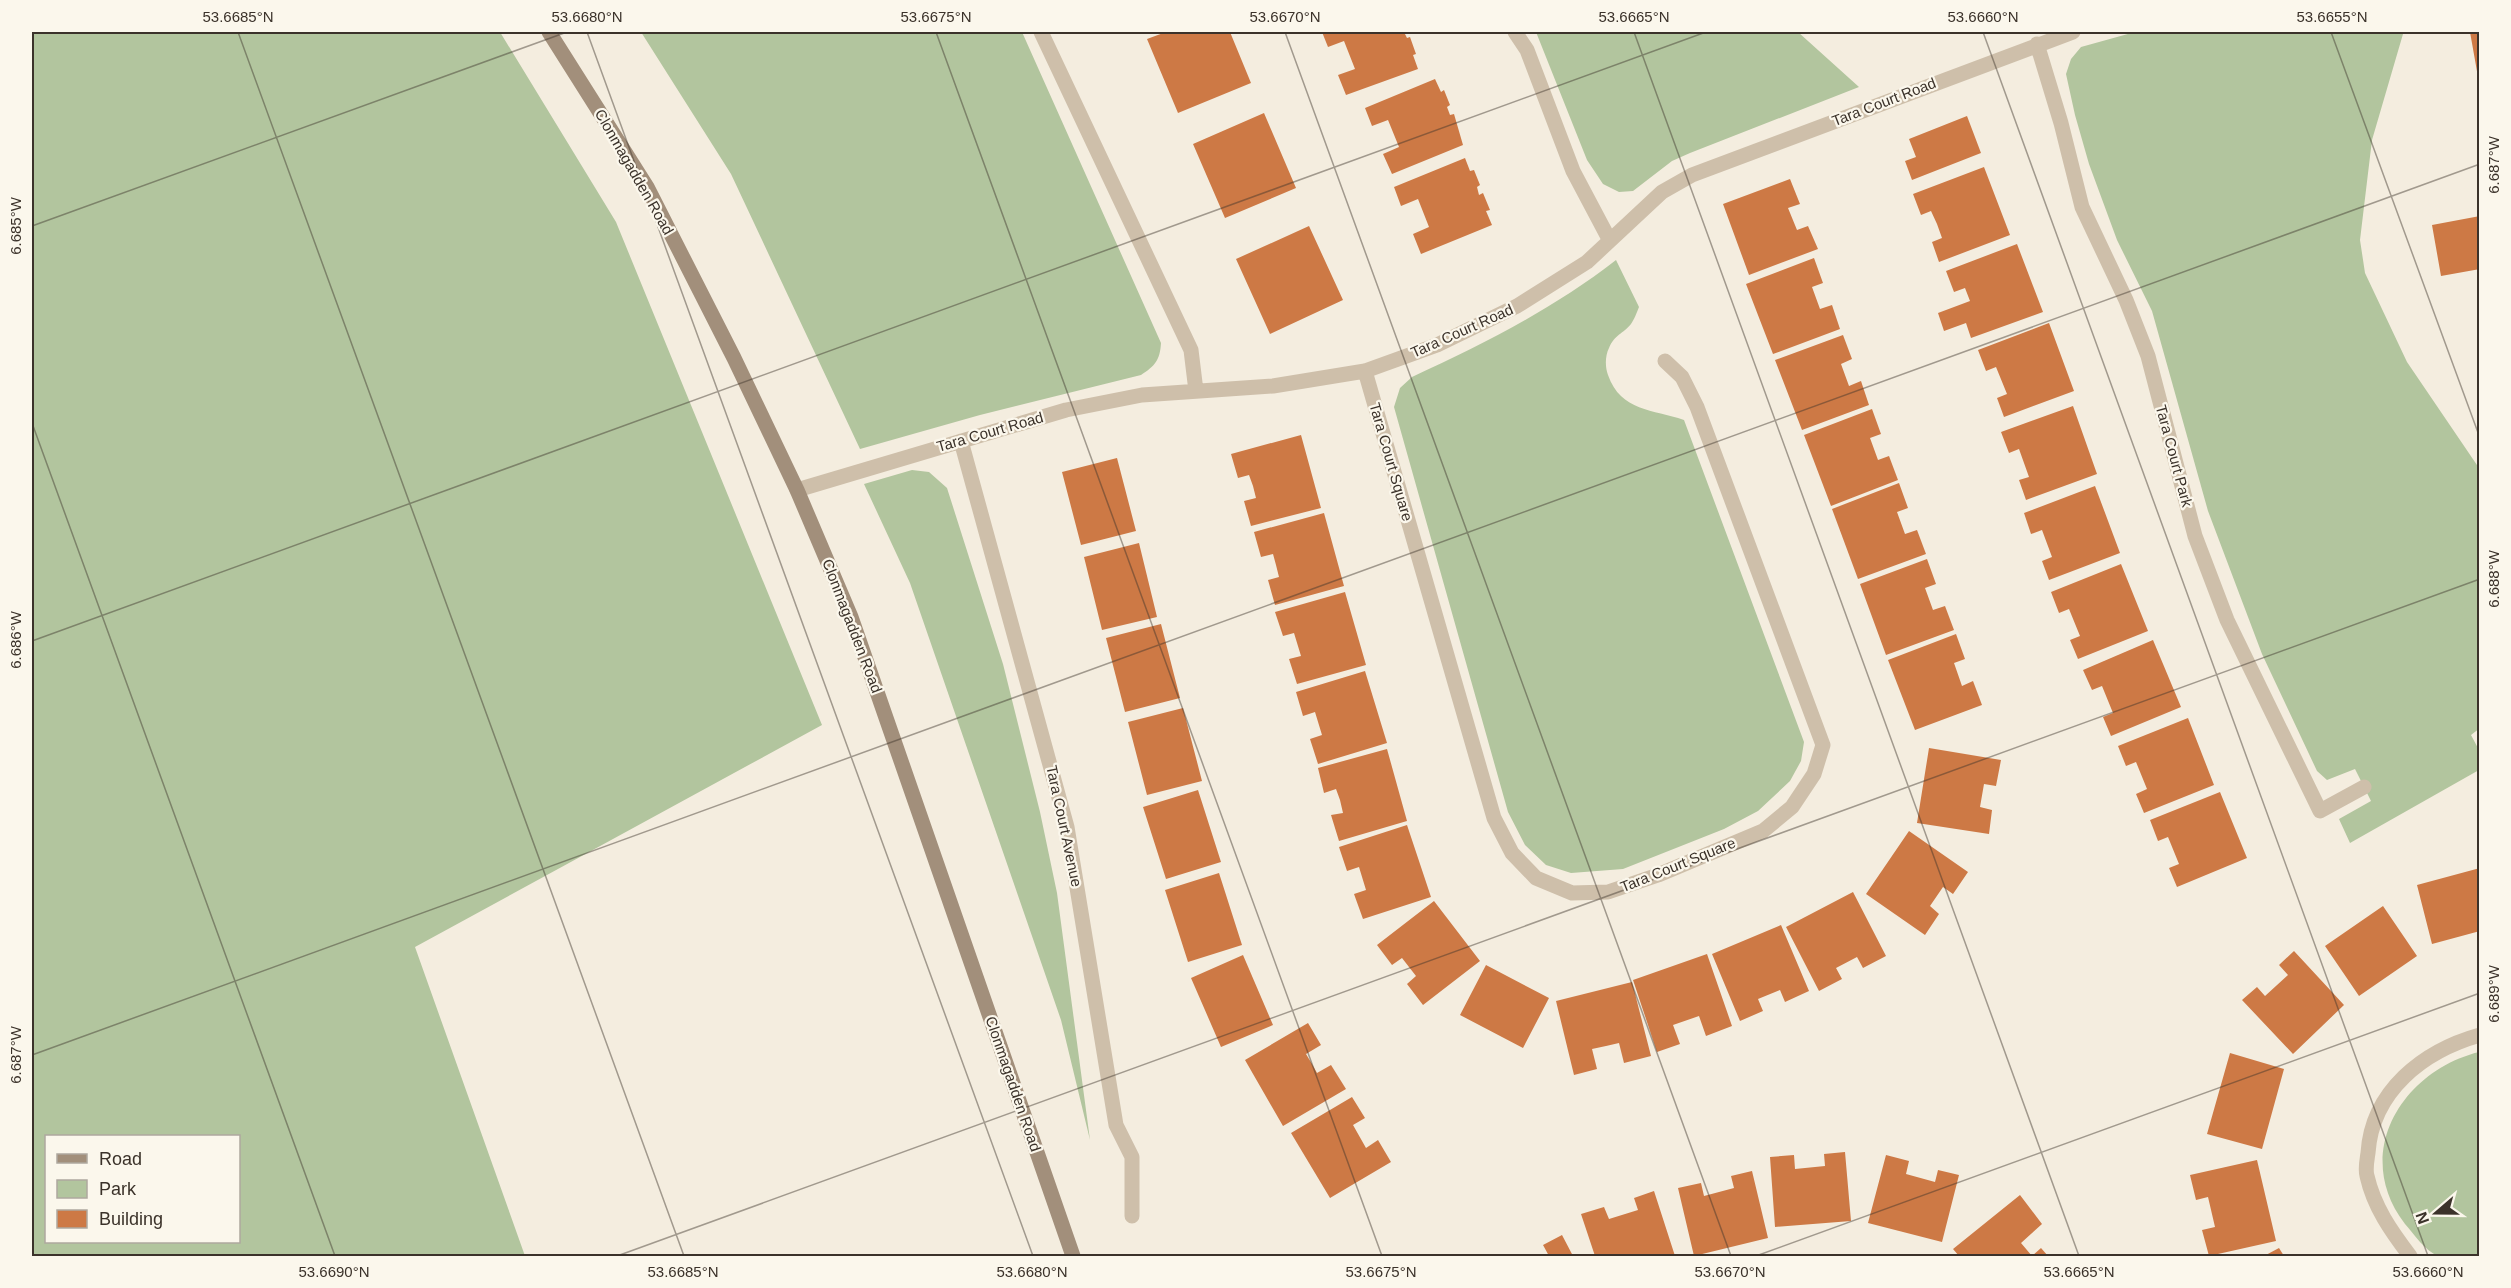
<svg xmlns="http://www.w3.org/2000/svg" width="2511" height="1288" font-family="Arial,sans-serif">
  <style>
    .green { fill: #b2c59e; fill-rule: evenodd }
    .building { fill: #cd7945 }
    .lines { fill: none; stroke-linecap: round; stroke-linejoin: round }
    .street { stroke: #cebfaa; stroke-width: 15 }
    .secondary { stroke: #a28f7b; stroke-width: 15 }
    .ticks { fill: none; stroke: #3b322a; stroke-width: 1.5; stroke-opacity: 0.45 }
    .labels { text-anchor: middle; stroke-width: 4.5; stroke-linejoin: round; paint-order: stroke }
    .street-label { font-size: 15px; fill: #3b322a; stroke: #fbf7ec }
    .neatline { fill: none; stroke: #3b322a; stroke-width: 2 }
    .ticks-label { font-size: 15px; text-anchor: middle; fill: #3b322a }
  </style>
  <rect width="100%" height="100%" fill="#f4eddf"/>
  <path class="green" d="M32 32H500L616 222 822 725 415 947 525 1256H32ZM238 1136V1242H46V1136Z
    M641 32H1022L1161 343C1160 360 1155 366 1141 375L980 415 860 449 731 174Z
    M1536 32H1798L1859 87 1690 153 1672 161 1633 191 1619 192 1603 184 1587 160Z
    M2135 32 2403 34 2372 140 2360 240 2365 273 2407 362 2479 468 2480 728 2471 735 2479 750V770L2350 843 2339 819 2371 801 2355 769 2327 780 2317 771 2262 654 2208 511 2152 311 2117 240 2089 164 2075 115 2066 74 2071 59 2081 47Z
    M1616 260 1639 307C1637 312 1634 320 1631 324 1623 334 1615 334 1609 348 1605 356 1605 367 1608 375 1621 412 1653 409 1684 420L1804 742 1801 761 1790 781 1758 811 1724 829 1623 869 1571 873 1546 865 1525 845 1508 812 1394 407 1400 388 1412 377C1485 343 1553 309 1616 260Z
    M912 470 929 472 947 488 1003 664 1040 812 1057 893 1090 1140 1061 1020 910 583 864 484Z
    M2479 1052V1256C2468 1257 2448 1260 2438 1256 2425 1251 2414 1234 2405 1224 2351 1154 2402 1071 2479 1052Z"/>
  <path class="building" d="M1166 32H1230L1251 83 1178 113 1147 39Z
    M1322 32H1404L1407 38 1410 37 1416 54 1413 55 1418 69 1346 95 1338 75 1355 69 1344 41 1328 47Z
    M2470 32H2480V77H2478Z
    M1435 79 1441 92 1444 90 1450 105 1447 107 1450 115 1454 114 1463 145 1392 174 1383 154 1399 147 1388 120 1372 126 1365 108Z
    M1264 113 1296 188 1225 218 1193 144Z
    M1967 116 1981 153 1912 180 1905 161 1916 157 1909 139Z
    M1465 158 1470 171 1474 170 1480 185 1477 187 1479 195 1483 193 1490 210 1486 211 1492 225 1421 254 1413 234 1429 227 1418 199 1401 206 1394 187Z
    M1984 167 2010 235 1939 262 1932 242 1942 238 1937 224 1931 211 1921 215 1913 194Z
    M1790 179 1800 204 1788 208 1797 230 1808 226 1818 249 1749 275 1723 204Z
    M2480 216V269L2441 276 2432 225Z
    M1309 226 1343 300 1270 334 1236 259Z
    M2017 244 2043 312 1971 338 1966 323 1944 331 1938 313 1970 301 1965 288 1954 292 1946 271Z
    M1814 258 1823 283 1812 287 1820 309 1832 305 1840 329 1773 354 1746 284Z
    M2049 323 2074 391 2004 417 1997 398 2007 394 1996 367 1986 371 1978 350Z
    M1843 335 1852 359 1841 364 1849 386 1861 381 1869 405 1802 430 1775 360Z
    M2073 406 2097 474 2026 500 2019 480 2029 477 2019 449 2009 453 2001 432Z
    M1872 409 1881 434 1870 438 1878 460 1889 456 1898 480 1831 506 1804 435Z
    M1301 435 1321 508 1251 526 1244 501 1256 498 1253 486 1249 475 1238 478 1231 454Z
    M1117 458 1136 531 1081 545 1062 472Z
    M1899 483 1908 508 1897 512 1905 534 1917 530 1926 554 1858 579 1832 509Z
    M2095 486 2120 553 2049 580 2042 561 2052 557 2042 530 2031 534 2024 513Z
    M1324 513 1344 586 1275 605 1268 580 1279 577 1276 565 1273 554 1261 557 1254 532Z
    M1139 543 1157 617 1102 630 1084 557Z
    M1927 559 1936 584 1925 588 1933 610 1945 606 1954 630 1886 655 1860 584Z
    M2121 564 2148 631 2078 659 2070 640 2080 636 2069 609 2059 613 2051 592Z
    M1345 592 1366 665 1297 684 1289 659 1301 656 1294 633 1283 636 1275 612Z
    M1161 624 1180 698 1125 712 1106 638Z
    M1956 634 1965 659 1954 663 1962 686 1973 681 1982 705 1915 730 1888 660Z
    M2153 640 2181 707 2111 736 2103 717 2113 713 2102 686 2092 690 2083 670Z
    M1365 671 1387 743 1318 764 1310 739 1322 735 1315 712 1303 716 1296 692Z
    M1183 708 1202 781 1147 795 1128 722Z
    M2188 718 2214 785 2144 813 2136 794 2147 789 2136 762 2126 766 2118 746Z
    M1929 748 2001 760 1996 786 1984 784 1980 807 1992 810 1989 834 1917 823Z
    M1387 749 1407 821 1339 841 1331 815 1343 813 1340 800 1336 789 1324 793 1318 768Z
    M1198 790 1221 862 1166 879 1143 807Z
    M2220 792 2247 858 2177 887 2169 868 2179 864 2168 837 2158 841 2150 820Z
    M1407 825 1431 897 1363 919 1354 894 1366 890 1359 867 1347 871 1339 847Z
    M1909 831 1968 872 1953 894 1943 887 1930 906 1939 914 1925 935 1866 894Z
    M2480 868V931L2432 944 2417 885Z
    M1219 873 1242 945 1188 962 1165 890Z
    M1853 892 1886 956 1863 968 1857 957 1836 968 1842 979 1819 991 1786 927Z
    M1434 901 1480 961 1423 1005 1407 984 1416 976 1402 958 1392 965 1377 945Z
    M2383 906 2417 956 2359 996 2325 946Z
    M1781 925 1809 991 1785 1002 1780 990 1758 999 1763 1011 1740 1021 1712 954Z
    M2294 951 2344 1005 2293 1054 2242 1000 2257 987 2265 996 2288 975 2279 965Z
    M1707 954 1732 1026 1706 1036 1699 1016 1673 1025 1680 1044 1657 1052 1633 980Z
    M1243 955 1273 1025 1221 1047 1191 978Z
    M1486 965 1549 998 1523 1048 1460 1015Z
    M1632 982 1651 1056 1624 1063 1619 1043 1606 1046 1592 1049 1597 1069 1574 1075 1556 1001Z
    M1308 1023 1321 1045 1306 1054 1312 1064 1317 1073 1331 1065 1346 1089 1283 1126 1245 1060Z
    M2230 1053 2284 1069 2262 1149 2207 1134Z
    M1352 1097 1365 1118 1353 1125 1366 1148 1378 1140 1391 1162 1330 1198 1291 1133Z
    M1845 1152 1851 1221 1775 1227 1770 1157 1794 1155 1795 1169 1825 1166 1824 1154Z
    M1886 1155 1909 1161 1906 1174 1935 1182 1938 1170 1959 1175 1942 1242 1868 1223Z
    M2257 1160 2276 1241 2209 1256 2202 1230 2215 1227 2208 1197 2196 1200 2190 1175Z
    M1752 1171 1768 1238 1694 1256 1678 1188 1701 1183 1704 1196 1734 1188 1731 1176Z
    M1654 1191 1675 1256H1595L1581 1214 1604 1207 1609 1219 1638 1210 1634 1198Z
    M2020 1195 2042 1224 2021 1243 2032 1256 2041 1248 2048 1256H1959L1953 1249Z
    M1562 1235 1573 1256H1549L1543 1245Z
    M2279 1248 2284 1256H2264Z"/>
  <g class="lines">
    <path class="street" d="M1041 32 1191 350 1196 391
      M1515 32 1527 50 1573 171 1609 239
      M2037 44 2061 123 2082 207 2126 300 2148 356 2195 536 2227 620 2320 811 2364 787
      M1365 371 1494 818 1512 853 1536 878 1572 893 1608 892 1658 875 1763 831 1792 807 1814 774 1823 745 1697 407 1682 377 1665 361
      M961 441 1067 827 1116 1125 1132 1157V1216
      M797 490 1066 410 1142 395 1273 386 1365 371 1437 345 1517 306 1587 262 1662 192 1692 175 2073 32
      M2410 1256C2391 1231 2374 1207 2367 1176 2365 1169 2367 1160 2368 1153 2372 1091 2423 1051 2480 1035"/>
    <path class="secondary" d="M549 32 647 187 734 358 797 490 851 617 1073 1256"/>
  </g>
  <path class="ticks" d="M238 32 684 1256M587 32 1033 1256M936 32 1382 1256M1285 32 1731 1256M1634 32 2079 1256M1983 32 2428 1256M2331 32 2480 438M32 226 567 32M32 423 335 1256M32 641 1706 32M32 1055 2480 164M617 1256 2480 579M1756 1256 2480 993"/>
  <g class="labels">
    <g class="street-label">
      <text transform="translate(1884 102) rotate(-21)" y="5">Tara Court Road</text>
      <text transform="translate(634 172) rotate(60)" y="5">Clonmagadden Road</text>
      <text transform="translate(1462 331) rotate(-24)" y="5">Tara Court Road</text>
      <text transform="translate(990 432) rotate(-16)" y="5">Tara Court Road</text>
      <text transform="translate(2174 456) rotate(75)" y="5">Tara Court Park</text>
      <text transform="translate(1391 462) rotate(74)" y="5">Tara Court Square</text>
      <text transform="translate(852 626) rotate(69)" y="5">Clonmagadden Road</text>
      <text transform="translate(1064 826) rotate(78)" y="5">Tara Court Avenue</text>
      <text transform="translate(1678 865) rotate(-22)" y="5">Tara Court Square</text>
      <text transform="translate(1013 1084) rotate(71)" y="5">Clonmagadden Road</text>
    </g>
  </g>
  <rect width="2511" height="1288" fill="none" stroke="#fbf7ec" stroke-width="66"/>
  <rect x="45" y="1135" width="195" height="108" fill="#fbf7ec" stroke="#aea89e" stroke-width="1.5"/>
  <rect x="57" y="1154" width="30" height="9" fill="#a28f7b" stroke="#aea89e" stroke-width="1.5"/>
  <text x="99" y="1165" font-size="18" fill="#3b322a">Road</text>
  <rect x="57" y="1180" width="30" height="18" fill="#b2c59e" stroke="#aea89e" stroke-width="1.5"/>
  <text x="99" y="1195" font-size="18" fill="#3b322a">Park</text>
  <rect x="57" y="1210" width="30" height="18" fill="#cd7945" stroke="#aea89e" stroke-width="1.5"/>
  <text x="99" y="1225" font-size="18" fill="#3b322a">Building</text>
  <g transform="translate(2436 1213) rotate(250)" stroke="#fbf7ec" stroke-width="4.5" paint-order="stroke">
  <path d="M0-4.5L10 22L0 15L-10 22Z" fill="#3b322a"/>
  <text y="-9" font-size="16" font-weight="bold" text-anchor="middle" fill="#3b322a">N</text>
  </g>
  <rect x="33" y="33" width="2445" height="1222" class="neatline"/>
  <g class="ticks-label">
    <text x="238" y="22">53.6685°N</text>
    <text x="587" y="22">53.6680°N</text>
    <text x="936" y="22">53.6675°N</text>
    <text x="1285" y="22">53.6670°N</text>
    <text x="1634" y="22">53.6665°N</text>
    <text x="1983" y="22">53.6660°N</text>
    <text x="2332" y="22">53.6655°N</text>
    <text transform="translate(2494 165) rotate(-90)" y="5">6.687°W</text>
    <text transform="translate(16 226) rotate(-90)" y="5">6.685°W</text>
    <text transform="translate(2494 579) rotate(-90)" y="5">6.688°W</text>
    <text transform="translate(16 640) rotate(-90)" y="5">6.686°W</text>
    <text transform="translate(2494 994) rotate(-90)" y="5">6.689°W</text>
    <text transform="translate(16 1055) rotate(-90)" y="5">6.687°W</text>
    <text x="334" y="1277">53.6690°N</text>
    <text x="683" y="1277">53.6685°N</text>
    <text x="1032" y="1277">53.6680°N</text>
    <text x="1381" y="1277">53.6675°N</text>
    <text x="1730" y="1277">53.6670°N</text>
    <text x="2079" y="1277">53.6665°N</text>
    <text x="2428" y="1277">53.6660°N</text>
  </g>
</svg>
